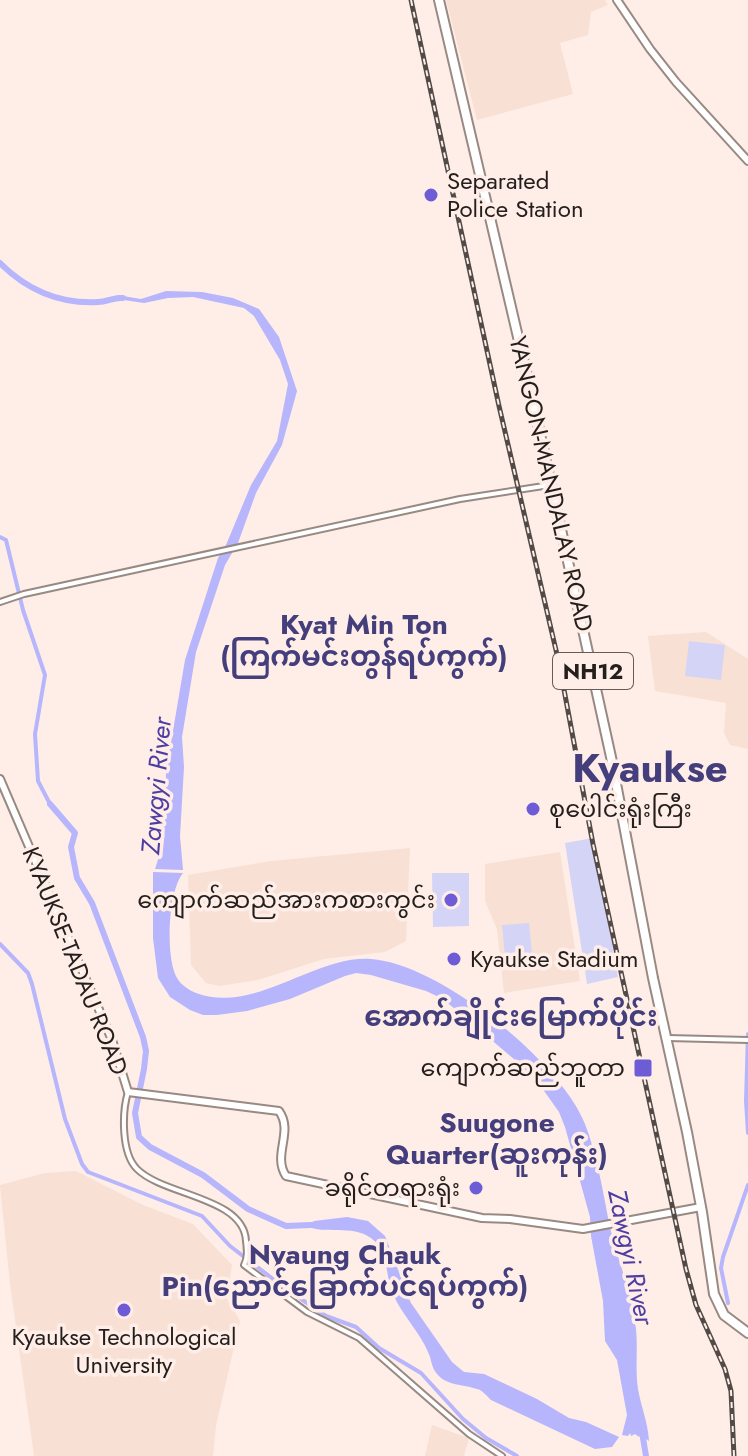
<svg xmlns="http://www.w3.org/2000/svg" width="748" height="1456" font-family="Jost,'Noto Sans Myanmar',sans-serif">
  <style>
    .built { fill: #f8e0d5 }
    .green { fill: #d4d4f6 }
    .water { fill: #b7b5fc }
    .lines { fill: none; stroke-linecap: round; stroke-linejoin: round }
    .canal { stroke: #b7b5fc; stroke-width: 4 }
    .river { stroke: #b7b5fc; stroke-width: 6 }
    .minor-casing { stroke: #988a83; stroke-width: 8 }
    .major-casing { stroke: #988a83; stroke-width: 10 }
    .highway-casing { stroke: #988a83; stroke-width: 12 }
    .minor { stroke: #fff; stroke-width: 4 }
    .major { stroke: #fff; stroke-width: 6 }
    .highway { stroke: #fff; stroke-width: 8 }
    .rail-casing { stroke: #524a47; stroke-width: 5 }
    .rail { stroke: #feeee7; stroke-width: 2; stroke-dasharray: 6; stroke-linecap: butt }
    .poi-dot { fill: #6d5cd5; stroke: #feeee7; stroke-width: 3 }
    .labels { text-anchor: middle; stroke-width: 7; stroke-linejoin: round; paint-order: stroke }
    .shield { fill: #feeee7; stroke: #655c59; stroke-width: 2 }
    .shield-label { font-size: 22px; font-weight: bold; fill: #241e1c }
    .poi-label { font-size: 24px; fill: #241e1c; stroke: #feeee7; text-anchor: start }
    .street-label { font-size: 24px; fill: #241e1c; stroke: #feeee7 }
    .water-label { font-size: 26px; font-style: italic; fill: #4e3ea2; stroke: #feeee7 }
    .quarter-label { font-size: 28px; font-weight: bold; fill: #443f7c; stroke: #feeee7 }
    .town-label { font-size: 40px; font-weight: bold; fill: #443f7c; stroke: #feeee7 }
  </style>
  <rect width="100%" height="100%" fill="#feeee7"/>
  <path class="built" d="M446 0H605L608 5 591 12 588 35 560 43 573 94 477 120Z
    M706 632 748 659V749L730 745 724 733 726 703 655 691 648 636Z
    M410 848 406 941 385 952 324 959 258 980 220 986 206 983 191 965 188 875 271 861Z
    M560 852 580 981 504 993 497 929 485 901V864Z
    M76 1171 143 1205 193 1224 232 1265 227 1299 240 1321 216 1426 213 1456H34L10 1284 0 1185 45 1173Z
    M432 1425 469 1438 464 1456H425Z"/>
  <path class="green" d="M689 641 725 645 721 680 685 676Z
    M593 838 618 977 587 984 565 843Z
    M432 873H469V926L433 927Z
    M529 923 533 964 506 967 502 925Z"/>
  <path class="water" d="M166 291 202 292 233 298 259 309 279 337 297 391 282 445 256 493 238 543 225 565 196 652 182 737 184 767 180 836 183 870 155 869 164 841 166 772 185 660 218 558 226 545 251 485 277 441 288 384 280 360 254 316 244 308 193 297 168 298 144 303 117 299V295L141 299Z
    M153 872 183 873C168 891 165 958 177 978 181 985 189 990 196 993 255 1015 314 955 371 959 440 964 560 1061 585 1124 597 1155 603 1191 609 1223 617 1259 632 1292 636 1329 638 1349 635 1368 638 1389 641 1407 648 1422 649 1441L640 1435 639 1437 635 1434 631 1436 630 1433 628 1436 622 1435 627 1415 617 1360 605 1341 603 1301 591 1236 590 1217 565 1127 559 1112 542 1088 521 1065 443 999 426 991 371 975 356 973 345 976 290 999 247 1011 217 1015H203L190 1010 170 997 158 978 153 938Z
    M347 1217 368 1221 385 1236 411 1303 452 1362 464 1372 484 1374 537 1399 569 1418 586 1422 619 1437 612 1447 595 1449 491 1400C487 1396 482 1390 477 1389 463 1384 447 1386 437 1374 431 1367 432 1360 428 1352 419 1331 402 1315 393 1294 385 1276 389 1251 371 1238 351 1224 326 1235 306 1226L314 1221Z"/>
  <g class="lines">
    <path class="canal" d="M0 537 6 540 23 610 45 675 35 734 38 781 50 804
      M0 944 28 973 32 984 65 1119 82 1164 88 1172 202 1216 230 1246 282 1286 326 1316 356 1327 379 1348 421 1373 463 1419 486 1438 517 1456
      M748 1034 746 1101 748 1133
      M728 1303 721 1268 723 1257 748 1185"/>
    <path class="river" d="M0 263C27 290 59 304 98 302 107 302 114 297 123 298
      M50 804 75 833 71 847 77 878 92 903 143 1037 146 1051 144 1069 135 1113 139 1137 150 1147 203 1175 248 1209 286 1226 311 1225
      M642 1432 646 1456"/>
    <defs>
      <path id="minor" d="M0 602 24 594 460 499 550 485
        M668 1038 748 1040
        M128 1092C122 1112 121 1153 137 1169 164 1196 244 1197 246 1241 247 1250 248 1257 244 1265L307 1312 359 1338 469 1434 502 1456"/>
      <path id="major" d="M617 0 650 49 676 82 748 161
        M0 779 112 1040 128 1092 279 1111C294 1132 272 1155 286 1176L482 1218 510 1219 583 1229 701 1207"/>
      <path id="highway" d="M439 0 529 384 611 757 653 978 687 1132 702 1212 714 1294 724 1315 748 1333"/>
    </defs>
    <use href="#minor" class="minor-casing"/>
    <use href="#major" class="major-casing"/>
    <use href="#highway" class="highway-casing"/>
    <use href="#minor" class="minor"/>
    <use href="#major" class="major"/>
    <use href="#highway" class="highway"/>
    <defs>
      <path id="rail" d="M411 0 499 406 559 663 593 844 686 1269 696 1305 725 1369 731 1391 734 1456"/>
    </defs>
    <use href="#rail" class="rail-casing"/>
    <use href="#rail" class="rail"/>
  </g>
  <g class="poi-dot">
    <circle cx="431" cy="195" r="8"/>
    <circle cx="533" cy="809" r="8"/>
    <circle cx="451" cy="900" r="8"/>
    <circle cx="454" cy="959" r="8"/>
    <rect x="633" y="1058" width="20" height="20" rx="4"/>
    <circle cx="476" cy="1188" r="8"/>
    <circle cx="124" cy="1310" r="8"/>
  </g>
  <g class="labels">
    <rect class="shield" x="553" y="653" width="80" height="36" rx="6"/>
    <g class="shield-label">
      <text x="593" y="679">NH12</text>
    </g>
    <g class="poi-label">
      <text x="447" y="189">Separated<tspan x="447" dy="28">Police Station</tspan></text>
      <text x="549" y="817">စုပေါင်းရုံးကြီး</text>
      <text x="435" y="908" text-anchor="end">ကျောက်ဆည်အားကစားကွင်း</text>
      <text x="470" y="967">Kyaukse Stadium</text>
      <text x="625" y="1076" text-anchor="end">ကျောက်ဆည်ဘူတာ</text>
      <text x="460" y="1196" text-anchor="end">ခရိုင်တရားရုံး</text>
      <text x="124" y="1345" text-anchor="middle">Kyaukse Technological<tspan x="124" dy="28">University</tspan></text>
    </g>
    <g class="street-label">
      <text transform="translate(551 484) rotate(77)" y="8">YANGON-MANDALAY ROAD</text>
      <text transform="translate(75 961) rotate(68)" y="8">KYAUKSE-TADAU ROAD</text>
    </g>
    <g class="water-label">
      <text transform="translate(156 786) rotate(-85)" y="9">Zawgyi River</text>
      <text transform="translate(631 1257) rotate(78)" y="9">Zawgyi River</text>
    </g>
    <g class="quarter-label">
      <text x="364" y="634">Kyat Min Ton<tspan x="364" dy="32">(ကြက်မင်းတွန်ရပ်ကွက်)</tspan></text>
      <text x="511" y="1026">အောက်ချိုင်းမြောက်ပိုင်း</text>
      <text x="497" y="1132">Suugone<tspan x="497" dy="32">Quarter(ဆူးကုန်း)</tspan></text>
      <text x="345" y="1264">Nyaung Chauk<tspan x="345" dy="32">Pin(ညောင်ခြောက်ပင်ရပ်ကွက်)</tspan></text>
    </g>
    <g class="town-label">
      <text x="650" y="782">Kyaukse</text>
    </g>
  </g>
</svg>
